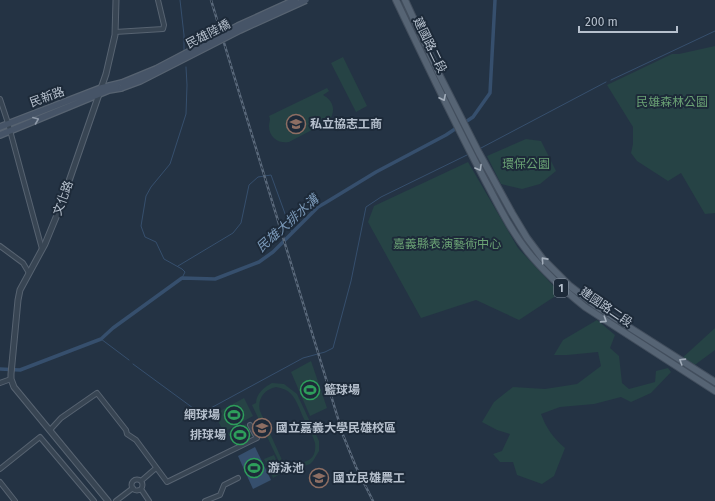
<svg xmlns="http://www.w3.org/2000/svg" width="715" height="501" font-family="'Fira Sans','Noto Sans TC',sans-serif">
  <style>
    .green { fill: #264345; fill-rule: evenodd }
    .water { fill: #364f6d }
    .lines { fill: none; stroke-linecap: round; stroke-linejoin: round }
    .stream { stroke: #364f6d; stroke-width: 1 }
    .canal { stroke: #364f6d; stroke-width: 3.5 }
    .minor-casing { stroke: #576371; stroke-width: 6 }
    .tertiary-casing { stroke: #576371; stroke-width: 7 }
    .secondary-casing { stroke: #576371; stroke-width: 8 }
    .primary-casing { stroke: #424e5d; stroke-width: 8 }
    .minor { stroke: #384553; stroke-width: 4 }
    .tertiary { stroke: #384553; stroke-width: 5 }
    .secondary { stroke: #465467; stroke-width: 5.5 }
    .primary { stroke: #566474; stroke-width: 6 }
    .rail-casing { stroke: #5a697b; stroke-width: 2.5 }
    .rail { stroke: #1d2a39; stroke-width: 1; stroke-dasharray: 3; stroke-linecap: butt }
    .secondary-bridge-casing { stroke: #576371; stroke-width: 8; stroke-linecap: butt }
    .secondary-bridge { stroke: #465467; stroke-width: 5.5 }
    .oneway { stroke: #a3aebb }
    .oneway2 { stroke: #8f9aa9 }
    .labels { text-anchor: middle; stroke-width: 4; stroke-linejoin: round; paint-order: stroke }
    .shield { fill: #1d2a39; stroke: #8893a1; stroke-width: 1 }
    .shield-label { font-size: 11px; font-weight: bold; fill: #b6c0cd }
    .street-label { font-size: 12px; fill: #b6c0cd; stroke: #1d2a39 }
    .park-label { font-size: 12px; fill: #6aa174; stroke: #1d2a39 }
    .poi-label { font-size: 12px; font-weight: bold; fill: #b6c0cd; stroke: #1d2a39; text-anchor: start }
    .water-label { font-size: 13px; font-style: italic; fill: #7a98b7; stroke: #1d2a39 }
  </style>
  <rect width="100%" height="100%" fill="#243344"/>
  <path class="green" d="M715 46V213L705 214 681 173 668 181 637 161 631 153 633 144V127L607 85 672 54H679Z
    M343 57 367 106 356 112 331 63Z
    M327 88 329 91 323 95C334 101 336 111 329 121L289 142C278 144 269 137 269 126 269 122 271 120 269 116Z
    M526 139 541 141 556 171 540 184 522 189 501 184 487 156Z
    M468 162 518 248 560 293 519 320 476 300 421 318 368 222 374 206Z
    M597 320 615 335 610 348 619 356 622 383 629 389 655 382 656 371 668 368 671 372 651 393 631 402 621 397 594 404 560 407 541 414C546 428 554 439 565 448L554 476 542 484 517 475 513 462H500L493 454 502 451 510 434 497 430 482 422 494 402 513 387 545 389 577 384 601 366 598 352 567 355H554L563 340Z
    M715 328V350L692 367 680 360Z
    M311 361 327 408 310 416 291 372Z
    M272 383 284 384 297 394 319 441V451L313 461 310 464 304 466 296 467 286 464 282 468 252 405 256 403C256 394 264 387 272 383ZM276 387C282 388 288 390 292 395 297 401 300 410 303 417 307 425 313 435 315 443 318 465 297 465 282 460L260 411C257 400 264 389 276 387Z
    M244 398 253 416 224 432 214 414Z
    M246 424 252 436 234 445 228 433Z
    M274 455 282 473 273 478 264 459Z"/>
  <path class="water" d="M255 447 271 480 253 489 238 456Z"/>
  <g class="lines">
    <path class="stream" d="M180 0 184 35V50
      M611 80 715 31
      M481 148 606 82
      M178 266 233 233 241 223 249 185 258 177 271 175 292 233
      M182 278 185 272 182 269 164 259 156 242 145 237 141 226 146 196 151 187 170 164 186 114 187 85 186 67
      M101 339 129 360
      M133 364 193 408 209 409 303 358 325 352 333 348 351 281 366 207 381 197 467 155"/>
    <path class="canal" d="M0 369 20 370 101 339 113 328 182 278 215 279 259 262 273 252 318 207 325 203 376 172 446 135 473 117 490 93 495 0"/>
    <defs>
      <path id="minor" d="M115 32 163 29 164 25 158 0
        M0 99 8 123 42 249
        M0 246 23 263 29 273
        M0 383 11 379
        M50 430 61 418 97 393 126 430 127 434 136 440 167 482 257 438 250 425
        M0 469 40 437 94 501
        M131.5 485a5.5 5.5 0 1 1 11 0a5.5 5.5 0 1 1-11 0Z
        M141 481 156 468
        M0 482 15 501
        M141 489 149 501
        M116 501 133 488
        M205 501 220 495 224 485 238 478"/>
      <path id="tertiary" d="M108 501 14 387 11 379V374L18 300 20 290 45 244 59 210 106 74 115 35 116 0"/>
      <path id="secondary" d="M0 127 101 88 122 83
        M0 135 109 90 121 88"/>
      <path id="primary" d="M396 0C425 61 454 122 486 182 499 206 511 231 528 252 545 273 564 290 585 307L715 391
        M405 0 439 74 479 153 512 213 527 238 542 258 570 286 596 306 715 382"/>
    </defs>
    <use href="#minor" class="minor-casing"/>
    <use href="#tertiary" class="tertiary-casing"/>
    <use href="#secondary" class="secondary-casing"/>
    <use href="#primary" class="primary-casing"/>
    <use href="#minor" class="minor"/>
    <use href="#tertiary" class="tertiary"/>
    <use href="#secondary" class="secondary"/>
    <use href="#primary" class="primary"/>
    <defs>
      <path id="rail" d="M211 0 343 435 356 467 373 501"/>
    </defs>
    <use href="#rail" class="rail-casing"/>
    <use href="#rail" class="rail"/>
    <defs>
      <path id="secondary-bridge" d="M122 83 156 69 238 26 295 0
        M121 88 140 81 240 30 306 0"/>
    </defs>
    <use href="#secondary-bridge" class="secondary-bridge-casing"/>
    <use href="#secondary-bridge" class="secondary-bridge"/>
  </g>
  <defs><path id="oneway-chevron" d="M-2-3.5L2.5 0L-2 3.5" fill="none" stroke-width="1.6" stroke-linecap="round" stroke-linejoin="round"/></defs>
  <g class="oneway">
    <use href="#oneway-chevron" transform="translate(443 98) rotate(64)"/>
    <use href="#oneway-chevron" transform="translate(479 168) rotate(61)"/>
    <use href="#oneway-chevron" transform="translate(544 260) rotate(-132)"/>
    <use href="#oneway-chevron" transform="translate(604 320) rotate(33)"/>
    <use href="#oneway-chevron" transform="translate(682 361) rotate(-148)"/>
  </g>
  <use class="oneway2" href="#oneway-chevron" transform="translate(36 120) rotate(-22)"/>
  <defs>
    <symbol id="school-ring" viewBox="-11 -11 22 22"><circle r="9.5" fill="#1d2a39" stroke="#8d6e63" stroke-width="1.5"/><path d="M0-5L7-2L0 1L-7-2ZM-4 1L0 2.5L4 1V4Q0 6-4 4Z" fill="#8d6e63"/></symbol>
    <symbol id="stadium-ring" viewBox="-11 -11 22 22"><circle r="9.5" fill="#1d2a39" stroke="#2e9e5b" stroke-width="1.5"/><path d="M0-5a6.5 5 0 1 0 0 10a6.5 5 0 1 0 0-10ZM-3.5-1.8h7v3.6h-7Z" fill="#2e9e5b"/></symbol>
    <symbol id="university-ring" viewBox="-11 -11 22 22"><circle r="9.5" fill="#1d2a39" stroke="#8d6e63" stroke-width="1.5"/><path d="M0-5L7-2L0 1L-7-2ZM-4 1L0 2.5L4 1V4Q0 6-4 4Z" fill="#8d6e63"/></symbol>
  </defs>
  <g fill-rule="evenodd">
    <use href="#school-ring" x="285" y="113" width="22" height="22"/>
    <use href="#stadium-ring" x="299" y="379" width="22" height="22"/>
    <use href="#stadium-ring" x="223" y="404" width="22" height="22"/>
    <use href="#university-ring" x="251" y="417" width="22" height="22"/>
    <use href="#stadium-ring" x="229" y="424" width="22" height="22"/>
    <use href="#stadium-ring" x="243" y="457" width="22" height="22"/>
    <use href="#school-ring" x="308" y="467" width="22" height="22"/>
  </g>
  <g class="labels">
    <rect class="shield" x="554" y="279" width="14" height="18" rx="3"/>
    <g class="shield-label">
      <text x="561" y="292">1</text>
    </g>
    <g class="street-label">
      <text transform="translate(208 34) rotate(-27)" y="4">民雄陸橋</text>
      <text transform="translate(430 45) rotate(64)" y="4">建國路二段</text>
      <text transform="translate(47 97) rotate(-20)" y="4">民新路</text>
      <text transform="translate(63 198) rotate(-70)" y="4">文化路</text>
      <text transform="translate(606 307) rotate(34)" y="4">建國路二段</text>
    </g>
    <g class="park-label">
      <text x="672" y="106">民雄森林公園</text>
      <text x="526" y="168">環保公園</text>
      <text x="447" y="248">嘉義縣表演藝術中心</text>
    </g>
    <g class="poi-label">
      <text x="310" y="128">私立協志工商</text>
      <text x="324" y="394">籃球場</text>
      <text x="220" y="419" text-anchor="end">網球場</text>
      <text x="276" y="432">國立嘉義大學民雄校區</text>
      <text x="226" y="439" text-anchor="end">排球場</text>
      <text x="268" y="472">游泳池</text>
      <text x="333" y="482">國立民雄農工</text>
    </g>
    <g class="water-label">
      <text transform="translate(287 223) rotate(-42)" y="5">民雄大排水溝</text>
    </g>
  </g>
  <path d="M579 26v6h98v-6" fill="none" stroke="#b6c0cd" stroke-width="2"/>
  <text x="585" y="26" font-size="12" fill="#b6c0cd" stroke="#1d2a39" stroke-width="3" paint-order="stroke">200 m</text>
</svg>
